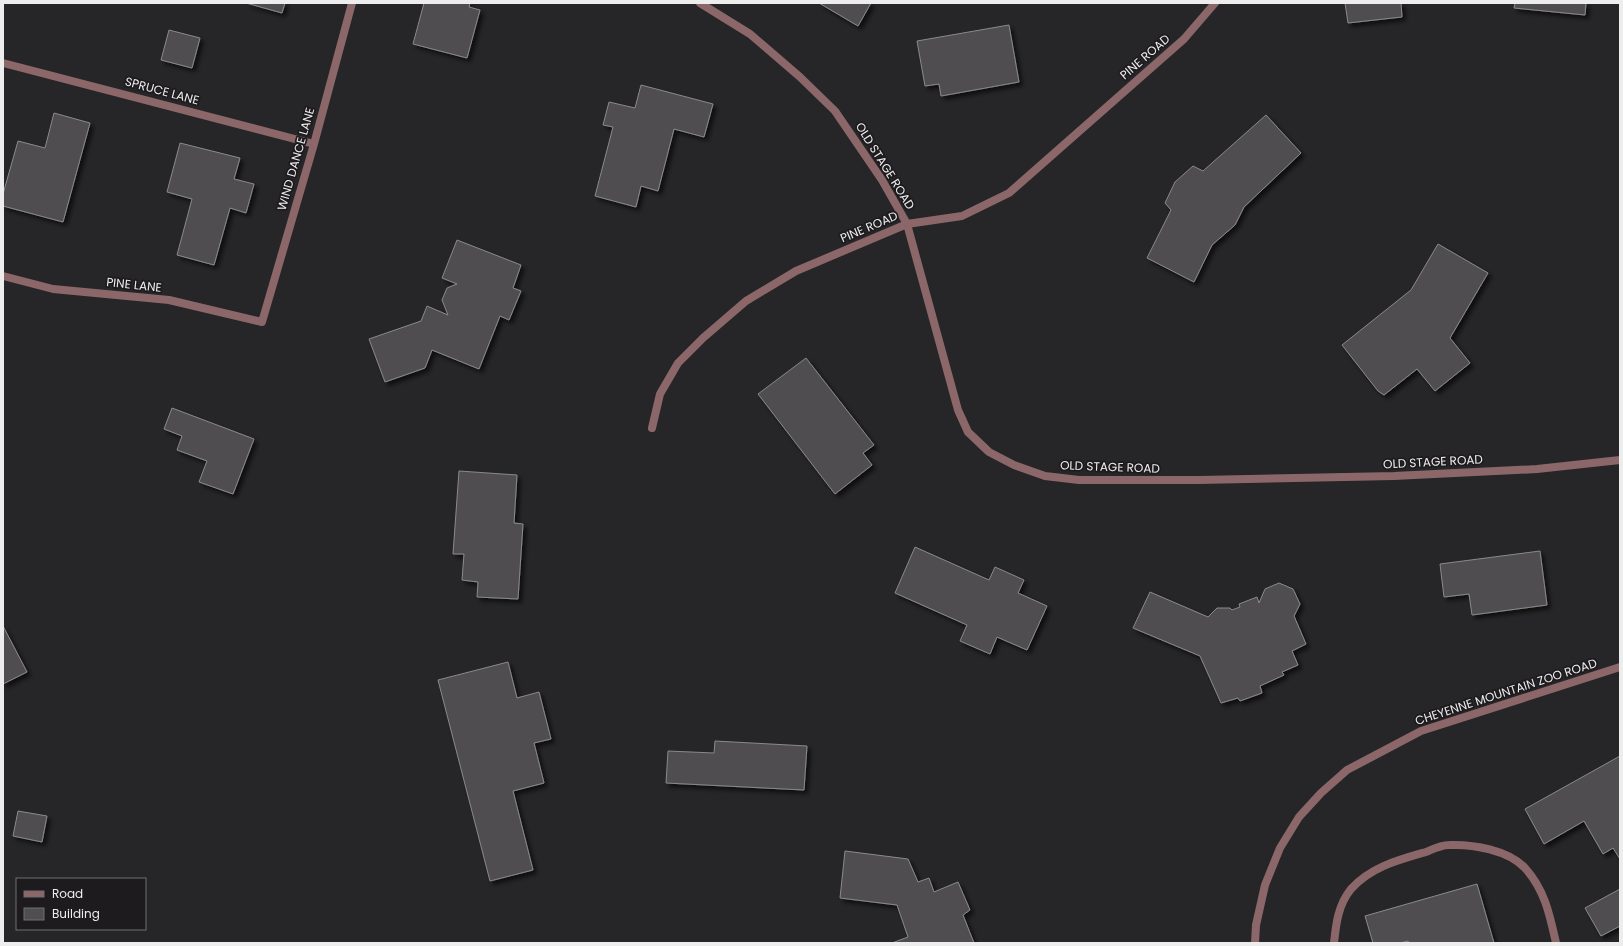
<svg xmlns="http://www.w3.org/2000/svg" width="1623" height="946" font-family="Poppins,sans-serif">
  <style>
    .building { fill: #4f4e50; stroke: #8a898b; filter: url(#shadow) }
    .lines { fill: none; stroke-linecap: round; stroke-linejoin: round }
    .minor { stroke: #8c6769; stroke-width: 8 }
    .tertiary { stroke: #8c6769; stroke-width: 8 }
    .labels { text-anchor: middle; stroke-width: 3.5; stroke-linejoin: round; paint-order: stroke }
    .street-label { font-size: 12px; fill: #eeedee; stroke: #1d1b1e }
  </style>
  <defs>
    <filter id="shadow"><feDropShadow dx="3.5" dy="3.5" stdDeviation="2" flood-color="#0009"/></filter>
  </defs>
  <rect width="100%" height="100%" fill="#262527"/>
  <path class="building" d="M246 3H285L282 13Z
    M424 3H470L469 7 480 10 467 58 413 44Z
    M819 3H871L858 26Z
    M1345 3H1401L1402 17 1348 23Z
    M1515 3H1586L1585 15 1514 8Z
    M1009 25 1019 82 941 96 939 84 925 86 917 41Z
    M169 30 200 38 192 68 161 60Z
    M641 85 713 104 704 137 674 129 658 191 641 186 636 207 595 196 613 127 603 125 609 102 635 108Z
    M54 113 90 123 63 222 3 206V194L18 141 45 148Z
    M1266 115 1301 153 1244 207 1235 225 1212 245 1194 282 1147 258 1171 210 1165 203 1175 182 1193 166 1203 171Z
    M180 143 240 158 234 179 254 184 246 213 230 208 214 265 177 255 192 199 167 192Z
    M457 240 521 265 513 288 521 291 509 320 500 316 479 369 432 350 425 368 385 382 369 339 421 321 427 306 448 315 442 300 447 288 457 284 442 278Z
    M1438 244 1488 273 1450 338 1470 363 1435 391 1417 369 1384 395 1378 391 1342 345 1411 290Z
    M806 358 874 445 863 453 872 465 835 494 758 394Z
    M172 408 254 439 233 494 199 482 207 461 177 450 182 436 164 429Z
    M459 471 517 475 514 523 523 524 518 599 477 597 478 582 462 580 464 554H453Z
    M915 547 989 580 995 567 1024 580 1018 593 1047 606 1027 650 997 637 990 654 960 641 967 625 895 593Z
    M1540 551 1547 605 1472 615 1469 594 1444 597 1440 564Z
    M1279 583 1293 589 1300 604 1294 616 1306 644 1292 651 1298 665 1282 672 1284 675 1260 686 1262 693 1240 701 1238 698 1221 703 1200 656 1133 628 1150 592 1208 617 1217 608H1230L1232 610 1240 607 1239 604 1257 597 1259 603 1265 589Z
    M3 626 27 672 3 684Z
    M508 662 517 698 539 692 551 739 534 743 544 783 513 791 533 870 490 881 438 680Z
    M715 741 807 746 804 790 666 783 668 751 714 753Z
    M1620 756V859L1613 848 1603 854 1584 821 1544 844 1525 809Z
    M18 811 47 816 42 842 13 836Z
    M845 851 908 859 918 882 929 878 934 892 958 882 970 910 963 915 974 943H892L908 937 897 905 840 898Z
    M1477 884 1494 943H1409L1408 941 1400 943H1373L1365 916Z
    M1620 889V926L1601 936 1585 908Z"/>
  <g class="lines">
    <path class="minor" d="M700 3 750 34 800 77 835 111 882 180 907 224 958 410 968 432 989 452 1014 465 1045 476 1079 480H1199L1394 476 1537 469 1620 460
      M3 63 314 144
      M3 276 53 289 169 300 262 322 314 144 352 3
      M652 428 660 394 678 363 703 338 746 301 796 271 907 224 962 216 1009 193 1184 39 1215 3
      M1334 943C1336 924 1338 905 1351 889 1371 867 1398 860 1426 852 1433 849 1441 845 1449 845 1473 844 1508 850 1525 868 1545 890 1550 916 1556 943"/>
    <path class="tertiary" d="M1255 943 1256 925 1265 885 1280 848 1299 817 1321 793 1347 770 1421 731 1620 667"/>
  </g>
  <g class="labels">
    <g class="street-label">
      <text transform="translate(1145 57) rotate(-41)" y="4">PINE ROAD</text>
      <text transform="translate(162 91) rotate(15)" y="4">SPRUCE LANE</text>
      <text transform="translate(296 159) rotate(-74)" y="4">WIND DANCE LANE</text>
      <text transform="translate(885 166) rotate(58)" y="4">OLD STAGE ROAD</text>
      <text transform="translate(869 227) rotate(-23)" y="4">PINE ROAD</text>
      <text transform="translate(134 285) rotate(6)" y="4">PINE LANE</text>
      <text transform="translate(1433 462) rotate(-3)" y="4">OLD STAGE ROAD</text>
      <text transform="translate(1110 467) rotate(2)" y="4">OLD STAGE ROAD</text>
      <text transform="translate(1506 692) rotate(-18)" y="4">CHEYENNE MOUNTAIN ZOO ROAD</text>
    </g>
  </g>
  <rect width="1623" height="946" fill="none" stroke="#eeedee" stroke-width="8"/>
  <rect x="16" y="878" width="130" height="52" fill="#1d1b1e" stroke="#716f71"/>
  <rect x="24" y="891" width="20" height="6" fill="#8c6769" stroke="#716f71"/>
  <text x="52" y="898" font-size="12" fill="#eeedee">Road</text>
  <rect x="24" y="908" width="20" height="12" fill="#4f4e50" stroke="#716f71"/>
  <text x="52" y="918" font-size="12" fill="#eeedee">Building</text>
</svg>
